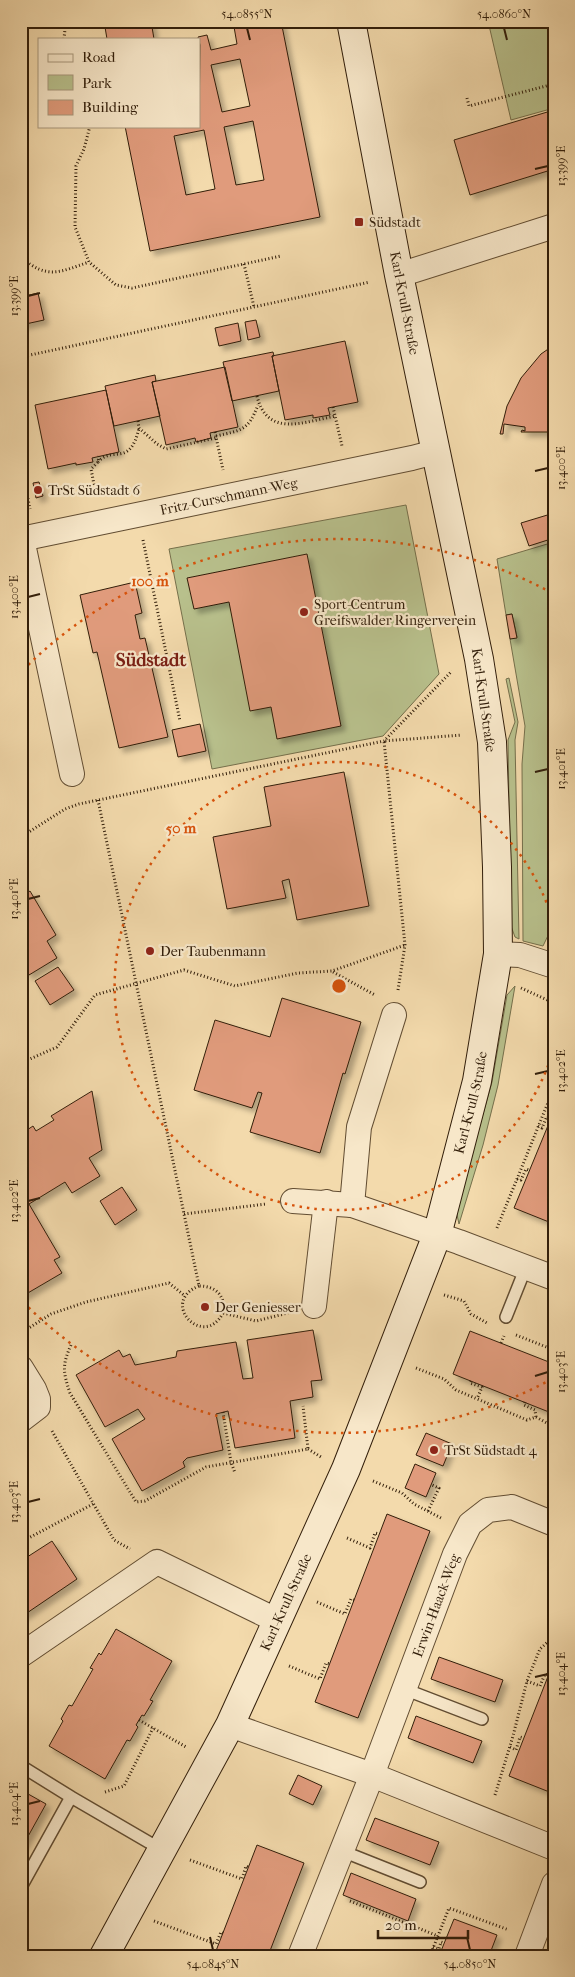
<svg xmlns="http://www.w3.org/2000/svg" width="575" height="1977" font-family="'IM FELL French Canon',serif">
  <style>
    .green { fill: #b8c08c; stroke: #756f4b }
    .building { fill: #e09b7b; stroke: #321e0a; fill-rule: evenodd; filter: url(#shadow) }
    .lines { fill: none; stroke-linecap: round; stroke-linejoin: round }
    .lane-casing { stroke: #624d32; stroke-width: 14 }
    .street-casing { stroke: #624d32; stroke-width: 26 }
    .secondary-casing { stroke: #321e0a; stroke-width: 30 }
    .path { stroke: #321e0a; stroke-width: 3; stroke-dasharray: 1 2.5; stroke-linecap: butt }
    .lane { stroke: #f7e7c9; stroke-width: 11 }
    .street { stroke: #f7e7c9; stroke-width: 24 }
    .secondary { stroke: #f7e7c9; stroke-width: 28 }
    .ticks { fill: none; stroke: #321e0a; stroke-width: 2 }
    .ring { fill: none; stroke: #d6530c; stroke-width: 2.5; stroke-dasharray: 2.5 5 }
    .poi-dot { fill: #8f2418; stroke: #f7e7c9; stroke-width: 2 }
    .labels { text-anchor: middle; stroke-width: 4.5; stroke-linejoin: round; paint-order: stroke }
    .poi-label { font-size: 14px; fill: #321e0a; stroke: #f7e7c9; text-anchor: start }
    .street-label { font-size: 14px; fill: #321e0a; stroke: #f7e7c9 }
    .district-label { font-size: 19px; font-weight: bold; fill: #7a1f14; stroke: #f7e7c9 }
    .centre { fill: #d6530c; stroke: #f7e7c9; stroke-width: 2.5 }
    .ring-label { font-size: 15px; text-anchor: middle; font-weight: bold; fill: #d6530c; stroke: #f7e7c9; stroke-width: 4.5; stroke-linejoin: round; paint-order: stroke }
    .neatline { fill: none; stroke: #321e0a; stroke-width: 2 }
    .ticks-label { font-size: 12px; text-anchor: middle; fill: #321e0a }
  </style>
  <defs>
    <filter id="shadow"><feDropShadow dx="4.5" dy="4.5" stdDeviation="2.5" flood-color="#0004"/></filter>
  </defs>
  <rect width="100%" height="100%" fill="#f3daac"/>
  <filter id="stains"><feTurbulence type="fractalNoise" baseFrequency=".004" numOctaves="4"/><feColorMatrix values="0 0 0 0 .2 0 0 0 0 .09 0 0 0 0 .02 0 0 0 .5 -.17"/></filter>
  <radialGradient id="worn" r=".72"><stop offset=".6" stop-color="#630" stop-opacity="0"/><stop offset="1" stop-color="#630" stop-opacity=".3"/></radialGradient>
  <path class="green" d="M488 21H554V108L511 120Z
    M406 505 439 674 383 736 212 769 169 549Z
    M554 542V923L543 946 523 941 522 764 525 726 510 639 517 637 512 614 506 615 497 559Z
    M509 678 518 722 515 740 519 939 515 937 511 926 508 740 515 722 506 679Z
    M515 986 498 1085 483 1145 459 1224 456 1210 492 1082 507 995Z"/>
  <path class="building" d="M104 21H151L154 39H107Z
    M233 21H281L320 217 150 251 125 126H199L200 45 198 37 207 35 211 50 237 44ZM240 59 250 106 222 112 211 65ZM253 121 264 180 236 185 224 127ZM204 130 215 189 186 195 174 136Z
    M554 110V169L470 195 454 140Z
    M38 293 44 320 21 325V297Z
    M256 320 260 337 248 340 245 322Z
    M238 323 241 341 219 346 215 328Z
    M345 341 358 402 328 408 330 415 313 418V415L285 420 272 356Z
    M554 345V432H521L522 430 525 431V427L504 424 503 434H500L507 406 521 378 541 354Z
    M273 352 274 356H272L279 391 232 401 223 362Z
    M225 367 238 427 210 433 211 438 196 442 195 438 166 445 152 382Z
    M155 375 156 381 152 382 160 416 114 426 105 386Z
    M106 390 119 452 92 458 93 462 76 465V463L48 469 35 405Z
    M39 482 43 496 36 498 33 483Z
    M554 513V538L529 546 521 523Z
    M307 554 341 726 277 739 271 707 250 711 229 602 194 609 187 578Z
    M135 582 142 613 135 615 140 639 145 638 168 737 119 748 97 652 93 653 80 595Z
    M512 614 517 638 510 639 506 615Z
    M200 724 206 751 178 757 172 730Z
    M344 772 369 906 297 920 289 879 282 881 286 898 227 909 213 837 271 826 264 787Z
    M30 891 56 935 47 941 57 958 29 975 21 963V897Z
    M58 967 74 990 50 1005 35 981Z
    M282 998 361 1022 345 1074 343 1073 320 1153 250 1132 262 1093 258 1092 252 1108 194 1090 215 1020 270 1037Z
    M92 1091 102 1150 89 1158 100 1176 72 1193 65 1182 29 1204 60 1257 54 1260 62 1273 21 1297V1134L33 1126 36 1131 54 1120 51 1116Z
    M554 1111V1224L514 1208Z
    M122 1187 137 1210 115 1225 100 1201Z
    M313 1330 322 1380 311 1381 313 1397 290 1401 295 1438 235 1448 228 1411 216 1414 223 1450 187 1458 183 1462 185 1467 142 1491 112 1439 145 1419 138 1409 105 1427 76 1375 119 1350 123 1357 130 1354 135 1365 176 1357 177 1351 236 1342 243 1379 253 1378 247 1340Z
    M470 1331 554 1364V1414L453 1374Z
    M426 1433 452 1444 443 1466 416 1455Z
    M415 1464 436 1473 426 1497 405 1488Z
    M387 1514 430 1531 358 1718 315 1702Z
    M52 1541 77 1579 21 1617V1561Z
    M116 1629 172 1661 150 1700 153 1701 144 1716 142 1715 136 1725 138 1727 130 1741 127 1740 105 1779 49 1746 63 1721 61 1719 69 1705 72 1706 93 1669 90 1668 99 1653 101 1655Z
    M439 1657 503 1680 495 1702 431 1679Z
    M554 1661V1788L552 1793 509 1776Z
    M416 1716 482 1741 473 1763 408 1738Z
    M298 1775 322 1786 313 1805 289 1794Z
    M21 1790 46 1804 21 1849Z
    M375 1818 439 1842 430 1865 366 1840Z
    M257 1845 304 1863 290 1899 268 1956H214Z
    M351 1873 416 1899 408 1921 343 1895Z
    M454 1919 497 1935 489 1956H439Z"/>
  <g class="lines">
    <defs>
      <path id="lane" d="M506 1317 526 1267
        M404 1689 482 1719
        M21 1766 71 1797
        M342 1851 420 1882
        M21 1887 71 1797 162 1850
        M538 1925 554 1931"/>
      <g id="street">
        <path d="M399 275 554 226"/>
        <path id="s1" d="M21 539 412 458 435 452"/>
        <path d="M22 539 72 774"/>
        <path d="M498 954 520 955 554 966"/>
        <path d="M293 1201 352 1205 459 1242 554 1278"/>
        <path d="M352 1205 359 1127 394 1015"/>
        <path d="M314 1306 326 1202"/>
        <path d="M21 1368 34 1389 38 1399V1407L21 1420"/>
        <path d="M21 1655 157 1562 278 1621"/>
        <path d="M230 1725 372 1775 554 1848"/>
        <path id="s2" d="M300 1956 372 1775 455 1554 470 1524 488 1510 512 1507 554 1524"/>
        <path d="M527 1956 554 1884"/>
      </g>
      <g id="secondary">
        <path id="s3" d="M104 1956 230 1725 346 1469 437 1235 477 1081 498 954 497 867 492 742 479 659 399 275 351 21"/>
      </g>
    </defs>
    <use href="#lane" class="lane-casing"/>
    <use href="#street" class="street-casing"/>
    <use href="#secondary" class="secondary-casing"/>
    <path class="path" d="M21 25 39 21
      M64 39 65 29 68 21
      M467 98 469 106 554 84
      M90 126 84 149 76 166 75 227 89 262 116 285 132 288 281 256
      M21 257C47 280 60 272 89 262
      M244 264 254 307
      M21 357 370 282
      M257 396C267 438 304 422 335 416
      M333 407 342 446
      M138 421 139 428 157 444 166 449 216 438
      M215 432 223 470
      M216 436C242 430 248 431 258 405
      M98 462C113 445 130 468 139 428
      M21 464 30 509
      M96 495 91 469 98 462 99 456
      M143 540 180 721
      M98 800 199 1286C216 1286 226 1296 223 1313L256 1321 288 1313
      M21 837 65 809 79 804 384 741 452 671
      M333 972 375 995
      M521 988 554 1003
      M398 990 405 945 384 741 462 735
      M21 1063 57 1047 95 995 184 970 235 986 298 973 332 971 405 945
      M538 1126 542 1128 547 1116 551 1117
      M517 1179 521 1180 526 1169 529 1170
      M184 1214 266 1204
      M497 1228 554 1088
      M199 1286C158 1302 204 1350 223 1313
      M444 1295 464 1301 471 1314 487 1323
      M21 1333 51 1314 86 1302 169 1283 185 1296
      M516 1335 554 1350
      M501 1343 504 1336
      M71 1345C62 1365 63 1372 70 1393L136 1502 145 1501 206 1467 308 1449 303 1406
      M416 1368 444 1379 456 1390 527 1420 536 1417 554 1427
      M471 1381 470 1383 482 1387 477 1399
      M525 1402 524 1405 535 1410 536 1417
      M223 1412 231 1462 235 1473
      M52 1431 114 1540 130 1549
      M308 1449 321 1457
      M373 1481 402 1493 414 1504 443 1519
      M428 1511 439 1488 432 1485
      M347 1538 370 1548 375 1533 379 1534
      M21 1542 93 1504
      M317 1602 345 1614 351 1599 354 1600
      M289 1666 320 1679 326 1663 330 1664
      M527 1681 540 1686 545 1674 548 1675
      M139 1720 186 1747
      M510 1747 516 1750 520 1737 524 1738
      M105 1792 124 1786 153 1728
      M495 1795 513 1736 527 1681 540 1649 554 1636
      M190 1860 242 1879 246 1866 248 1867
      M350 1901 438 1936
      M154 1921 216 1944 221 1932 223 1933
      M433 1947 439 1949 441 1942 444 1943
      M430 1956 449 1908 509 1930"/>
    <use href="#lane" class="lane"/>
    <use href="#street" class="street"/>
    <use href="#secondary" class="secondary"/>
  </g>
  <path class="ticks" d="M247 28 250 40M504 28 507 40M535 169 548 166M28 296 40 293M535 471 548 468M28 597 40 594M535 772 548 769M28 899 40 896M535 1074 548 1071M28 1201 40 1198M535 1376 548 1372M28 1502 40 1499M535 1677 548 1674M28 1804 40 1801M210 1937 213 1950M467 1937 470 1950"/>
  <g class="ring">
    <path d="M553 1051A224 224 0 1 1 553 921"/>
    <path d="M552 1379A447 447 0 0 1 23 1302M23 670A447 447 0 0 1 552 593"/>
  </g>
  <g class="poi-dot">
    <rect x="354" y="217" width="10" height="10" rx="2.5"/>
    <circle cx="38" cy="490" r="5"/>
    <circle cx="304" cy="612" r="5"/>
    <circle cx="150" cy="951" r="5"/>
    <circle cx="205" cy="1307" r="5"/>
    <circle cx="434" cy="1450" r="5"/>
  </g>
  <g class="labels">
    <g class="poi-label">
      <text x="369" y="227">Südstadt</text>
      <text x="48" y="495">TrSt Südstadt 6</text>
      <text x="314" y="609">Sport-Centrum<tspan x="314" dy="16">Greifswalder Ringerverein</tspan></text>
      <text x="160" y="956">Der Taubenmann</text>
      <text x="215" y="1312">Der Geniesser</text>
      <text x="444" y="1455">TrSt Südstadt 4</text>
    </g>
    <g class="street-label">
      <text transform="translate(405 303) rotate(79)" y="5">Karl-Krull-Straße</text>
      <text dy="5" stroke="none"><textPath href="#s1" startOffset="212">Fritz-Curschmann-Weg</textPath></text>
      <text transform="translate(484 700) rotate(82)" y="5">Karl-Krull-Straße</text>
      <text dy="5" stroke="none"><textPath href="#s3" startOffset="932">Karl-Krull-Straße</textPath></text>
      <text dy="5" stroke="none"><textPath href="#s3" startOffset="398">Karl-Krull-Straße</textPath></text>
      <text dy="5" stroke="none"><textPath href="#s2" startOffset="376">Erwin-Haack-Weg</textPath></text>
    </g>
    <g class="district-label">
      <text x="151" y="666">Südstadt</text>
    </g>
  </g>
  <circle cx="339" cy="986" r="8" class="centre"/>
  <g class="ring-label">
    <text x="150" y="586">100 m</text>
    <text x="181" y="833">50 m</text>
  </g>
  <rect width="575" height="1977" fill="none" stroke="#f3daac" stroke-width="55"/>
  <rect x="38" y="38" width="162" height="90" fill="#f7e7c9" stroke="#a8977d"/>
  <rect x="48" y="54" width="25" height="8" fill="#f7e7c9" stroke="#a8977d"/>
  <text x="82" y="62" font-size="15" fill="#321e0a">Road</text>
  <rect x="48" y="75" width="25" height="15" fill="#b8c08c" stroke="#a8977d"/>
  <text x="82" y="88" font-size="15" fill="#321e0a">Park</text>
  <rect x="48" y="100" width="25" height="15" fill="#e09b7b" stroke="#a8977d"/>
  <text x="82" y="112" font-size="15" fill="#321e0a">Building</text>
  <path d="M378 1930v8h90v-8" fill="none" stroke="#321e0a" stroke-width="2.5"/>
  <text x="385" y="1930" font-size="15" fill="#321e0a" stroke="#f7e7c9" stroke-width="4" paint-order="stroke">20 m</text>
  <rect x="28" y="28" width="520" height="1922" class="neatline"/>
  <g class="ticks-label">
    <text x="247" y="18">54.0855°N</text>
    <text x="504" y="18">54.0860°N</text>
    <text transform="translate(561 166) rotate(-90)" y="4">13.399°E</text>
    <text transform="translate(14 296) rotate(-90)" y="4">13.399°E</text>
    <text transform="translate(561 468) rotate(-90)" y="4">13.400°E</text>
    <text transform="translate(14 597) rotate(-90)" y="4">13.400°E</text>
    <text transform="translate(561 769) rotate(-90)" y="4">13.401°E</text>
    <text transform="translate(14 899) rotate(-90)" y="4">13.401°E</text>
    <text transform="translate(561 1071) rotate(-90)" y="4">13.402°E</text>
    <text transform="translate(14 1201) rotate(-90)" y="4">13.402°E</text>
    <text transform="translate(561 1372) rotate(-90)" y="4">13.403°E</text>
    <text transform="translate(14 1502) rotate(-90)" y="4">13.403°E</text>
    <text transform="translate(561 1674) rotate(-90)" y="4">13.404°E</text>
    <text transform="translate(14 1804) rotate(-90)" y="4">13.404°E</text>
    <text x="213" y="1968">54.0845°N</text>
    <text x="470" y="1968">54.0850°N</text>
  </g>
  <rect width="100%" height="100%" filter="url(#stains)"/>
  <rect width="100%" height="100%" fill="url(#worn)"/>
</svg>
